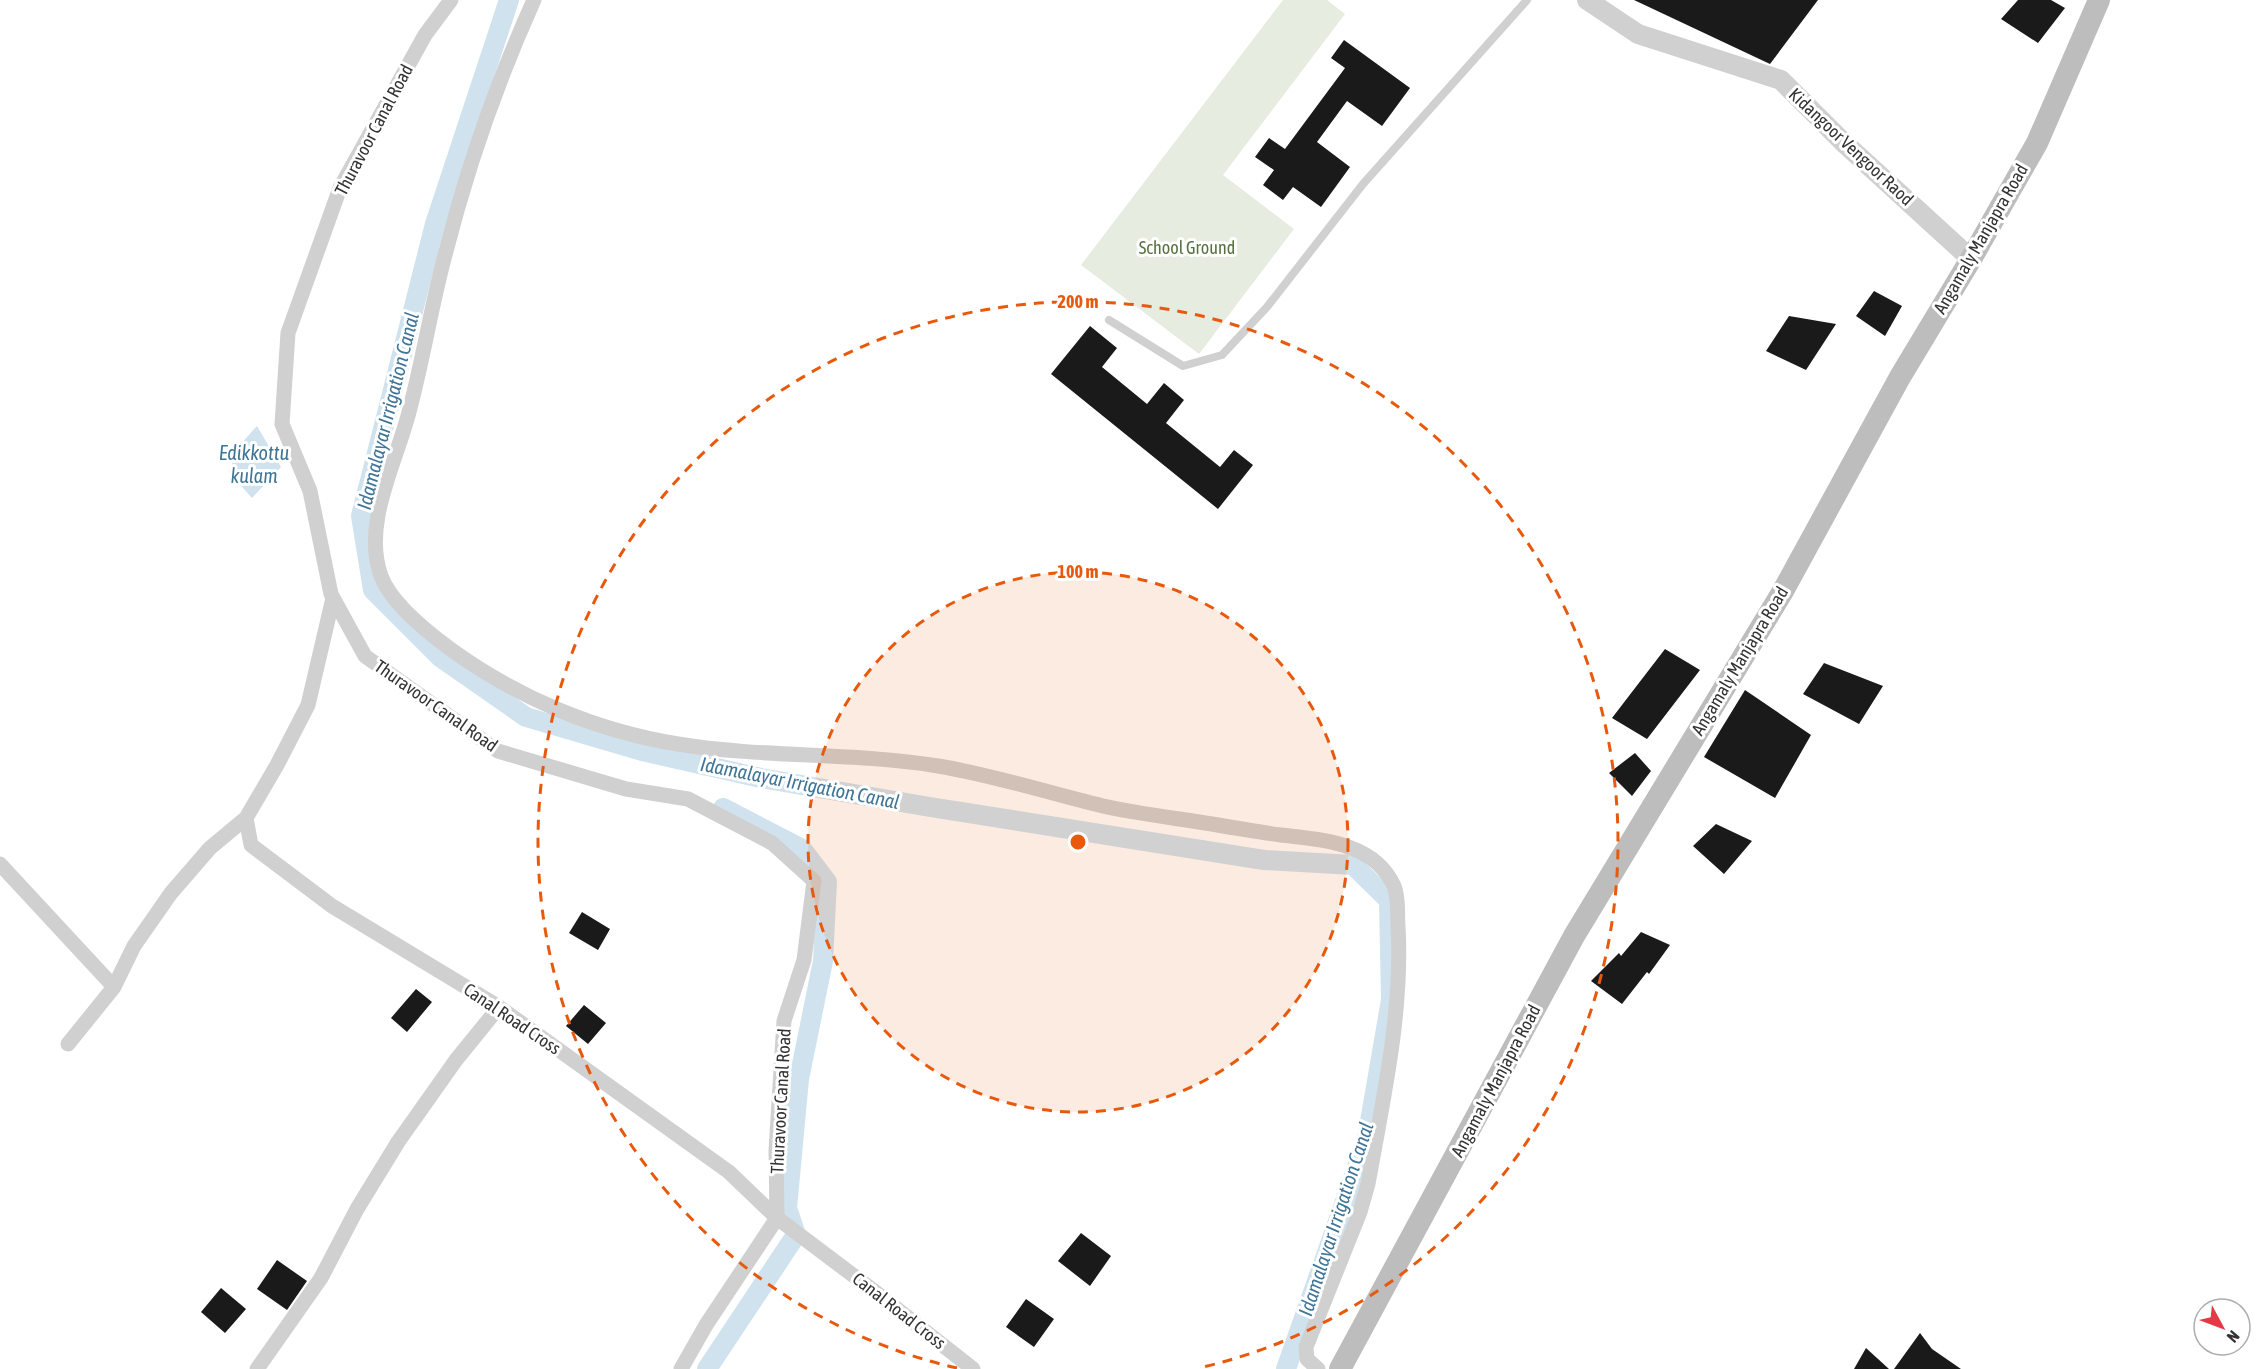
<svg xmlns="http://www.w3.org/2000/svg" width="2264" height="1369" font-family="'Asap Condensed',sans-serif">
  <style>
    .green { fill: #e6ecdf }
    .water { fill: #cfe2ee }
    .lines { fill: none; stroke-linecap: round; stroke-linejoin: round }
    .canal { stroke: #cfe2ee; stroke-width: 20 }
    .building { fill: #1a1a1a }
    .service { stroke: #d0d0d0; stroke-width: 8 }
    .minor { stroke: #d0d0d0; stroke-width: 15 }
    .tertiary { stroke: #d0d0d0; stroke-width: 20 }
    .secondary { stroke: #bdbdbd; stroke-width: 22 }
    .ring { fill: none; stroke: #e8590c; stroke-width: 3; stroke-dasharray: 10 8 }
    .labels { text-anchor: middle; stroke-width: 6; stroke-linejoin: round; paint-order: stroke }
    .street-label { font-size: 18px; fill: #333; stroke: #fff }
    .park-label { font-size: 18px; fill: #56703f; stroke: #fff }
    .water-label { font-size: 20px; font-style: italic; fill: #3f7597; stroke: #fff }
    .centre { fill: #e8590c; stroke: #fff; stroke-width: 3 }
    .ring-label { font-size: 18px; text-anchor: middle; font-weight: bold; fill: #e8590c; stroke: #fff; stroke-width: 6; stroke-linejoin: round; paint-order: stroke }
  </style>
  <rect width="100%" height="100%" fill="#fff"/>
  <path class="green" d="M1283 0H1327L1345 14 1223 175 1294 229 1199 354 1081 265Z"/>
  <path class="water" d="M257 426 281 467 252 498 229 472 239 446Z"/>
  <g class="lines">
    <path class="canal" d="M509 0 435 224 361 516 373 590 440 657 526 717 642 751 761 778 930 807 1264 860 1353 865 1389 900 1391 1000 1367 1139 1286 1369
      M707 1369 796 1235 787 1208 799 1079 823 961 827 882 802 849 723 808"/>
  </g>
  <path class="building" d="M1634 0H1818L1770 64Z
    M2018 0H2051L2065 8 2038 43 2001 19Z
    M1344 40 1410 88 1382 126 1347 101 1317 142 1350 167 1321 207 1293 187 1283 200 1263 185 1274 170 1255 157 1269 138 1285 149 1345 68 1331 58Z
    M1874 291 1902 306 1885 336 1856 316Z
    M1789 316 1836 324 1806 370 1766 351Z
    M1090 326 1117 348 1102 367 1147 404 1164 383 1184 400 1166 423 1220 467 1234 450 1253 465 1218 509 1051 374Z
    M1665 649 1700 670 1647 739 1612 718Z
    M1824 663 1883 686 1859 724 1803 694Z
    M1745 690 1811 735 1775 798 1704 757Z
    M1635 753 1651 771 1632 796 1609 773Z
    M1716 824 1752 841 1724 874 1693 846Z
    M582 912 610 929 598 950 569 933Z
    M1641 932 1670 945 1649 974 1647 972 1622 1004 1591 981 1619 953 1621 956Z
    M416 989 432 1002 407 1032 391 1018Z
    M584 1005 606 1023 588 1044 566 1026Z
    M1081 1233 1111 1256 1090 1286 1058 1261Z
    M277 1260 307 1281 287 1310 257 1289Z
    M221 1288 246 1309 225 1333 201 1312Z
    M1026 1299 1054 1319 1034 1347 1006 1327Z
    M1920 1333 1932 1349 1961 1369H1894Z
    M1866 1348 1889 1369H1854Z"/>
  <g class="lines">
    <path class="service" d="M1109 320 1183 366 1222 355 1267 307 1363 184 1527 0"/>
    <path class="minor" d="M451 0 425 35 340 188 288 333 282 424 310 491 331 594 365 656 498 751 626 789 688 799 772 843 814 881 804 960 784 1021 776 1151 777 1218 706 1325 681 1369
      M534 0C497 82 467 168 445 255 431 307 423 360 409 412 396 463 362 524 381 576 391 603 426 631 449 648 516 697 596 731 678 744 764 758 852 752 938 766 994 775 1048 793 1103 806 1139 814 1175 818 1212 824 1235 828 1258 832 1281 835 1322 840 1374 842 1394 886 1399 897 1397 913 1398 926 1403 1012 1383 1099 1368 1184L1360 1212 1306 1347 1307 1359 1318 1369
      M333 598 308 705 277 765 246 818 251 845 332 906 499 1007 729 1172 777 1218 874 1291 973 1369
      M0 864 114 987
      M68 1044 114 987 134 946 171 893 210 848 246 818
      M257 1369 321 1278 357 1209 398 1142 456 1060 499 1007"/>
    <path class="tertiary" d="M1587 0 1638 34 1781 80 1843 142 1971 259"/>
    <path class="secondary" d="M1340 1369 1574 936 1783 591 1900 377 1971 259 2037 143 2099 0"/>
  </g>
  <circle cx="1078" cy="842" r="270" fill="#e8590c" fill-opacity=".12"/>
  <g class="ring">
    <circle cx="1078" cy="842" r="270"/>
    <path d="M957 1368A540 540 0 1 1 1199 1368"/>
  </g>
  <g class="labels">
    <g class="street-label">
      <text transform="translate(374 130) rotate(-62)" y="6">Thuravoor Canal Road</text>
      <text transform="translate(1851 147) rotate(43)" y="6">Kidangoor Vengoor Raod</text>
      <text transform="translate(1981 239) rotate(-60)" y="6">Angamaly Manjapra Road</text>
      <text transform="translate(1740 661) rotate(-59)" y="6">Angamaly Manjapra Road</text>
      <text transform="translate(436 706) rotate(35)" y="6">Thuravoor Canal Road</text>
      <text transform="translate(512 1019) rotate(34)" y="6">Canal Road Cross</text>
      <text transform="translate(1496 1081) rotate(-62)" y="6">Angamaly Manjapra Road</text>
      <text transform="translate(781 1101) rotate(-87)" y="6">Thuravoor Canal Road</text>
      <text transform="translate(899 1311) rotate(38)" y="6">Canal Road Cross</text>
    </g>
    <g class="park-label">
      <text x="1187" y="254">School Ground</text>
    </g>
    <g class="water-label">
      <text transform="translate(388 411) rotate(-76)" y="7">Idamalayar Irrigation Canal</text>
      <text x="254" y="460">Edikkottu<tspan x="254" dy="23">kulam</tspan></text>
      <text transform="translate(800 783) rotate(11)" y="7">Idamalayar Irrigation Canal</text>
      <text transform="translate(1336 1219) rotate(-72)" y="7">Idamalayar Irrigation Canal</text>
    </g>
  </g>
  <circle cx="1078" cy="842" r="9" class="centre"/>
  <g class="ring-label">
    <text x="1078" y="308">200 m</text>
    <text x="1078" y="578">100 m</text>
  </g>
  <g transform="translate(2222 1327) rotate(131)"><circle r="28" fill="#ffffff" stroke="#adadad" stroke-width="1.5"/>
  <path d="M0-4.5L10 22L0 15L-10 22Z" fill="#e63946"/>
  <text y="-9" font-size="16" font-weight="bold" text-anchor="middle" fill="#333333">N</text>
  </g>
</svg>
